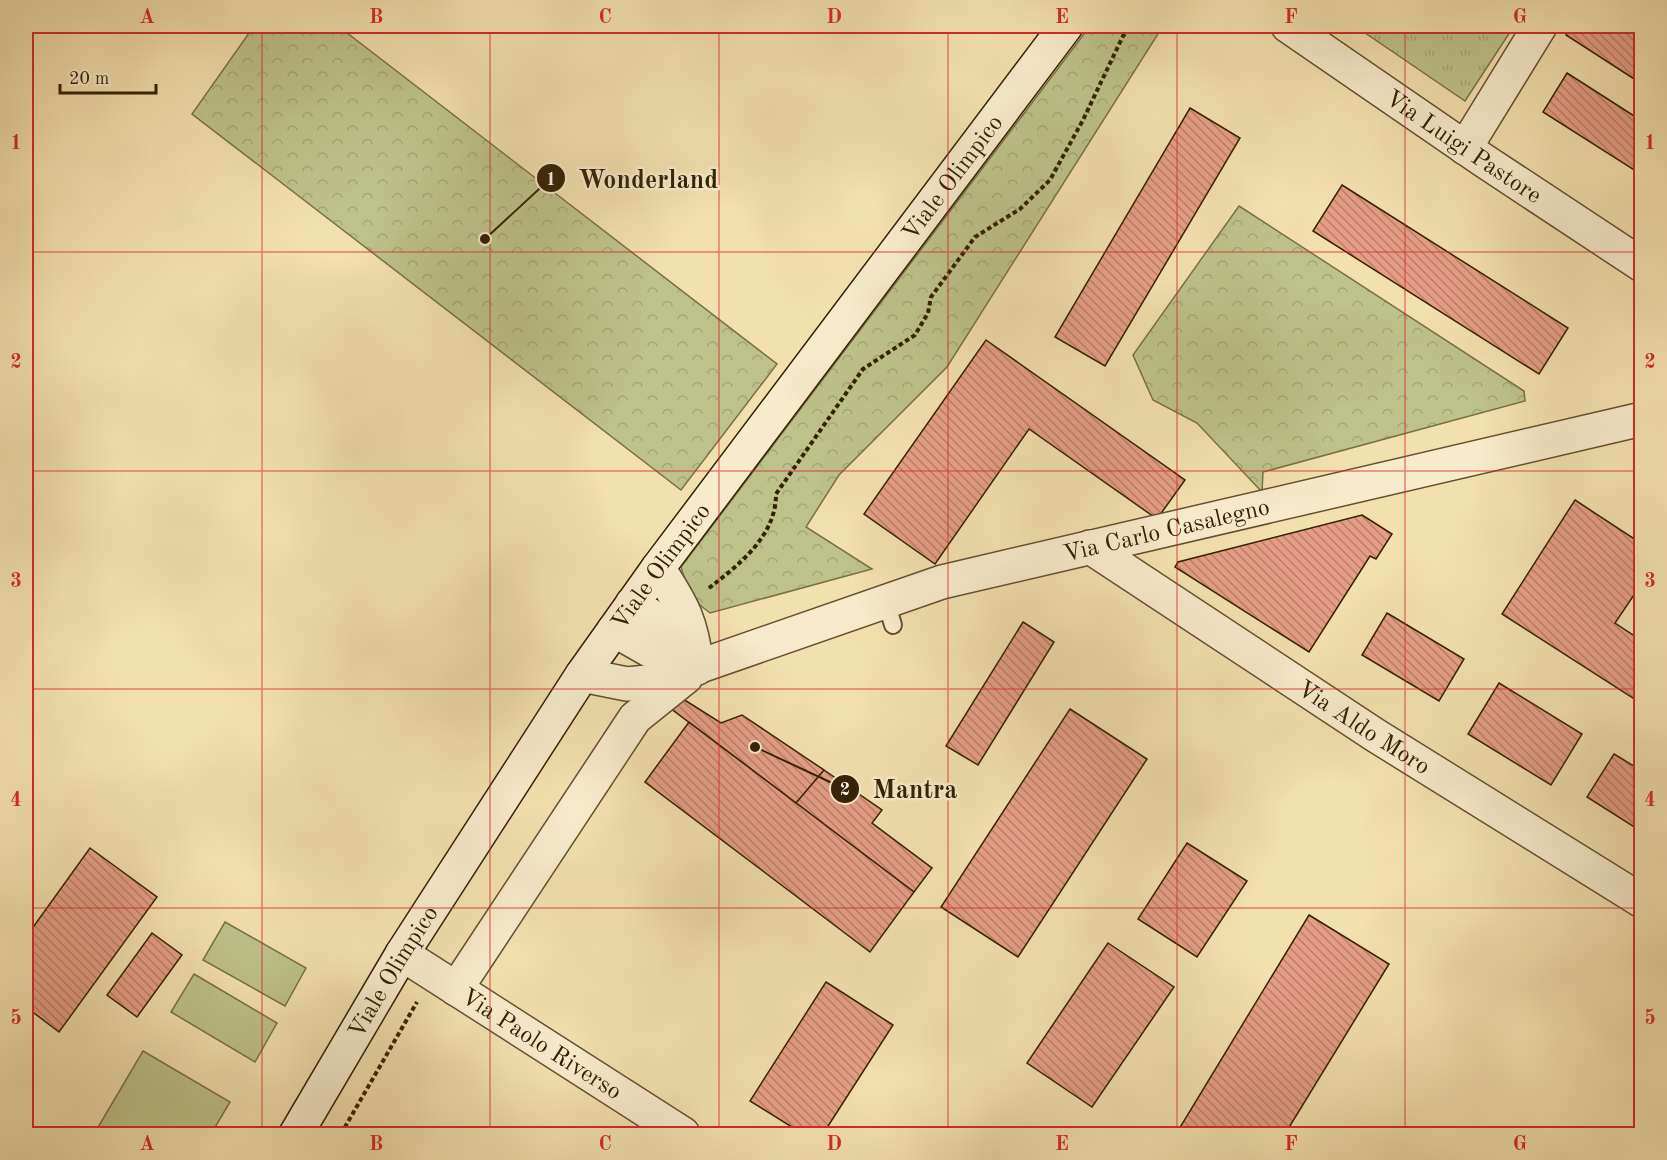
<svg xmlns="http://www.w3.org/2000/svg" width="1667" height="1160" font-family="'Old Standard TT',serif">
  <style>
    .grass { fill: url(#grass-tufts); stroke: #787147; stroke-width: 1.5 }
    .park { fill: url(#park-crowns); stroke: #787147; stroke-width: 1.5 }
    .pitch { fill: #bdc28a; stroke: #787147; stroke-width: 1.5 }
    .building { fill: url(#building-back-hatch); stroke: #342004; stroke-width: 1.5 }
    .lines { fill: none; stroke-linecap: round; stroke-linejoin: round }
    .service-casing { stroke: #64502f; stroke-width: 20 }
    .minor-casing { stroke: #64502f; stroke-width: 36 }
    .tertiary-casing { stroke: #64502f; stroke-width: 36 }
    .secondary-casing { stroke: #342004; stroke-width: 36 }
    .path { stroke: #342004; stroke-width: 4; stroke-dasharray: 4.5 3; stroke-linecap: butt }
    .service { stroke: #f7ebcb; stroke-width: 16 }
    .minor { stroke: #f7ebcb; stroke-width: 33 }
    .tertiary { stroke: #f7ebcb; stroke-width: 33 }
    .secondary { stroke: #f7ebcb; stroke-width: 33 }
    .grid { fill: none; stroke: #d62828; stroke-width: 1.5; stroke-opacity: 0.55 }
    .labels { text-anchor: middle; stroke-width: 5; stroke-linejoin: round; paint-order: stroke }
    .street-label { font-size: 24px; fill: #342004; stroke: #f7ebcb }
    .leader { fill: none; stroke: #342004; stroke-width: 2 }
    .callout-dot { fill: #342004; stroke: #f7ebcb; stroke-width: 2 }
    .mark-label { font-size: 18px; text-anchor: middle; font-weight: bold; fill: #fff }
    .callout-label { font-size: 26px; text-anchor: middle; font-weight: bold; fill: #342004; stroke: #f7ebcb; stroke-width: 5; stroke-linejoin: round; paint-order: stroke }
    .neatline { fill: none; stroke: #d62828; stroke-width: 2 }
    .grid-label { font-size: 20px; text-anchor: middle; font-weight: bold; fill: #d62828 }
  </style>
  <defs>
    <pattern id="grass-tufts" width="24" height="20" patternUnits="userSpaceOnUse" patternTransform="scale(1.5)"><rect width="24" height="20" fill="#bdc28a"/><path d="M3 7l-1-3M5 7V3M7 7l1-3M15 17l-1-3M17 17v-4M19 17l1-3" fill="none" stroke="#a3a675"/></pattern>
    <pattern id="park-crowns" width="20" height="18" patternUnits="userSpaceOnUse" patternTransform="scale(1.5)"><rect width="20" height="18" fill="#bdc28a"/><path d="M2 6a3 3 0 1 1 6 0M12 15a3 3 0 1 1 6 0" fill="none" stroke="#a3a675"/></pattern>
    <pattern id="building-back-hatch" width="6" height="6" patternUnits="userSpaceOnUse" patternTransform="scale(1.5)"><rect width="6" height="6" fill="#e59e85"/><path d="M-1 5l2 2M0 0l6 6M5-1l2 2" fill="none" stroke="#ba806b"/></pattern>
  </defs>
  <rect width="100%" height="100%" fill="#f3e0af"/>
  <filter id="stains"><feTurbulence type="fractalNoise" baseFrequency=".00333" numOctaves="4"/><feColorMatrix values="0 0 0 0 .2 0 0 0 0 .09 0 0 0 0 .02 0 0 0 .5 -.17"/></filter>
  <radialGradient id="worn" r=".72"><stop offset=".6" stop-color="#630" stop-opacity="0"/><stop offset="1" stop-color="#630" stop-opacity=".3"/></radialGradient>
  <path class="grass" d="M1355 26H1514L1465 101Z"/>
  <path class="park" d="M254 26H338L777 364 681 490 192 114Z
    M1090 26H1163L947 367 839 475 806 527 872 569 710 613 690 597 681 567Z
    M1239 206 1524 391 1525 401 1263 472 1262 492 1197 423 1153 400 1133 355Z"/>
  <path class="pitch" d="M225 922 306 968 285 1006 203 960Z
    M194 974 277 1023 255 1062 171 1012Z
    M143 1051 230 1102 211 1134H94Z"/>
  <path class="building" d="M1572 26H1642V84L1566 35Z
    M1567 73 1642 121V175L1543 112Z
    M1190 108 1240 138 1105 366 1055 337Z
    M1342 185 1568 328 1539 374 1313 231Z
    M986 340 1185 480 1157 519 1029 429 935 564 864 514Z
    M1575 500 1642 544V583L1615 623 1642 641V704L1502 614Z
    M1362 515 1392 534 1376 559 1370 556 1309 652 1175 567 1178 562Z
    M1387 613 1464 659 1439 701 1362 655Z
    M1023 622 1054 642 978 765 946 746Z
    M1499 683 1582 734 1551 785 1468 734Z
    M683 699 721 723 742 715 824 770 796 803 670 708Z
    M1070 709 1147 759 1018 957 941 907Z
    M689 722 914 892 870 952 645 782Z
    M1614 754 1642 771V832L1587 797Z
    M824 770 882 810 872 823 932 868 914 892 796 803Z
    M1187 843 1247 881 1197 957 1138 919Z
    M90 848 157 897 59 1032 26 1007V937Z
    M1309 915 1389 964 1285 1134H1176Z
    M152 933 182 955 137 1017 107 995Z
    M1108 943 1174 987 1092 1107 1027 1063Z
    M826 982 893 1025 823 1134H803L750 1101Z"/>
  <g class="lines">
    <defs>
      <path id="service" d="M886 601 893 625"/>
      <g id="minor">
        <path d="M1465 148 1540 26"/>
        <path id="s1" d="M1090 547 1375 735 1642 901"/>
        <path d="M658 568C683 606 692 622 697 668"/>
        <path d="M632 604 667 626 691 659"/>
        <path d="M614 630 651 651 697 668"/>
        <path id="s2" d="M582 675 627 684 657 681 942 582 1642 419"/>
        <path id="s3" d="M402 954 683 1134"/>
        <path d="M456 989 635 718 686 677"/>
      </g>
      <g id="tertiary">
        <path id="s4" d="M1288 26 1483 160 1642 265"/>
      </g>
      <g id="secondary">
        <path id="s5" d="M296 1134 402 954 582 675 658 568 1066 26"/>
      </g>
    </defs>
    <use href="#service" class="service-casing"/>
    <use href="#minor" class="minor-casing"/>
    <use href="#tertiary" class="tertiary-casing"/>
    <use href="#secondary" class="secondary-casing"/>
    <path class="path" d="M709 588C740 564 776 536 776 494L863 369 915 335 928 313 931 297 975 237 1020 209 1050 180 1083 120 1123 36 1133 26
      M341 1134 417 1002"/>
    <use href="#service" class="service"/>
    <use href="#minor" class="minor"/>
    <use href="#tertiary" class="tertiary"/>
    <use href="#secondary" class="secondary"/>
  </g>
  <path class="grid" d="M262 26V1134M490 26V1134M719 26V1134M948 26V1134M1177 26V1134M1405 26V1134M26 252H1642M26 471H1642M26 689H1642M26 908H1642"/>
  <g class="labels">
    <g class="street-label">
      <text dy="8" stroke="none"><textPath href="#s4" startOffset="213">Via Luigi Pastore</textPath></text>
      <text dy="8" stroke="none"><textPath href="#s5" startOffset="1161">Viale Olimpico</textPath></text>
      <text dy="8" stroke="none"><textPath href="#s2" startOffset="608">Via Carlo Casalegno</textPath></text>
      <text dy="8" stroke="none"><textPath href="#s5" startOffset="675">Viale Olimpico</textPath></text>
      <text dy="8" stroke="none"><textPath href="#s1" startOffset="328">Via Aldo Moro</textPath></text>
      <text dy="8" stroke="none"><textPath href="#s5" startOffset="189">Viale Olimpico</textPath></text>
      <text dy="8" stroke="none"><textPath href="#s3" startOffset="166">Via Paolo Riverso</textPath></text>
    </g>
  </g>
  <path class="leader" d="M485 239L551 178M755 747L845 789"/>
  <g class="callout-dot">
    <circle cx="485" cy="239" r="6"/>
    <circle cx="755" cy="747" r="6"/>
    <circle cx="551" cy="178" r="15"/>
    <circle cx="845" cy="789" r="15"/>
  </g>
  <g class="mark-label">
    <text x="551" y="185">1</text>
    <text x="845" y="795">2</text>
  </g>
  <g class="callout-label">
    <text x="648" y="188">Wonderland</text>
    <text x="915" y="798">Mantra</text>
  </g>
  <rect width="1667" height="1160" fill="none" stroke="#f3e0af" stroke-width="66"/>
  <path d="M60 84v9h96v-9" fill="none" stroke="#342004" stroke-width="3"/>
  <text x="69" y="84" font-size="18" fill="#342004" stroke="#f7ebcb" stroke-width="4.5" paint-order="stroke">20 m</text>
  <rect x="33" y="33" width="1601" height="1094" class="neatline"/>
  <g class="grid-label">
    <text x="147" y="23">A</text>
    <text x="376" y="23">B</text>
    <text x="605" y="23">C</text>
    <text x="834" y="23">D</text>
    <text x="1062" y="23">E</text>
    <text x="1291" y="23">F</text>
    <text x="1520" y="23">G</text>
    <text x="16" y="149">1</text>
    <text x="1650" y="149">1</text>
    <text x="16" y="368">2</text>
    <text x="1650" y="368">2</text>
    <text x="16" y="587">3</text>
    <text x="1650" y="587">3</text>
    <text x="16" y="806">4</text>
    <text x="1650" y="806">4</text>
    <text x="16" y="1024">5</text>
    <text x="1650" y="1024">5</text>
    <text x="147" y="1150">A</text>
    <text x="376" y="1150">B</text>
    <text x="605" y="1150">C</text>
    <text x="834" y="1150">D</text>
    <text x="1062" y="1150">E</text>
    <text x="1291" y="1150">F</text>
    <text x="1520" y="1150">G</text>
  </g>
  <rect width="100%" height="100%" filter="url(#stains)"/>
  <rect width="100%" height="100%" fill="url(#worn)"/>
</svg>
